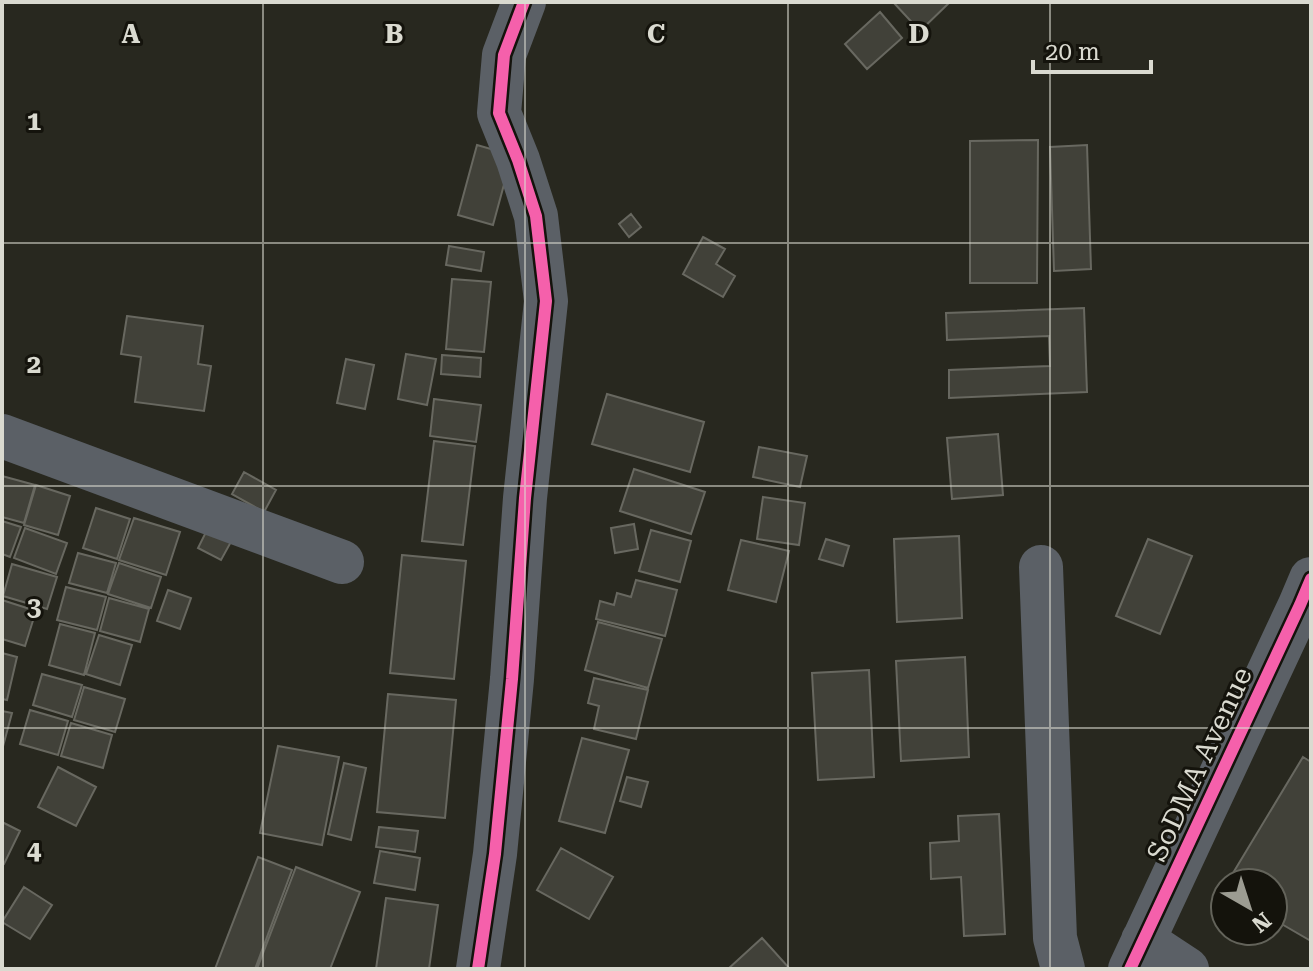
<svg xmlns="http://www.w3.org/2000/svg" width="1313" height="971" font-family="'Roboto Serif',serif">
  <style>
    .building { fill: #414139; stroke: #686860; stroke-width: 2 }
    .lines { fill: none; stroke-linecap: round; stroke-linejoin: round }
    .minor { stroke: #5b6066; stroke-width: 44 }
    .cycleway-casing { stroke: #14130c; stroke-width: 17 }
    .cycleway { stroke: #f560ab; stroke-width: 12 }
    .grid { fill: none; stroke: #dadad0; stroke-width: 2; stroke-opacity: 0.55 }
    .labels { text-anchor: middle; stroke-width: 6; stroke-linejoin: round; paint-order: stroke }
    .street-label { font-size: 28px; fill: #dadad0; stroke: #14130c }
    .grid-label { font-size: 26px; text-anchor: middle; font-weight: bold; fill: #dadad0; stroke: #14130c; stroke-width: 6; stroke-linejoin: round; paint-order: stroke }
  </style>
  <rect width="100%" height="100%" fill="#28281f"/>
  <path class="building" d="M893 2H950L920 31Z
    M880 12 902 38 867 69 845 44Z
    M1038 140 1037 283H970V141Z
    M477 145 512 155 493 225 458 215Z
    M1087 145 1091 269 1054 271 1050 147Z
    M631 214 641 227 629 237 619 224Z
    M703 237 725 249 716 264 735 276 723 297 683 274Z
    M449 246 484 252 481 271 446 265Z
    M452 279 491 282 484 352 446 349Z
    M1084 308 1087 392 949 398V370L1050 366 1049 336 947 340 946 313Z
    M127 316 203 326 198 364 211 366 204 411 135 402 141 357 121 354Z
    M406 354 436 359 427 405 398 399Z
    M442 355 481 358 480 377 441 374Z
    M346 359 374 365 365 409 337 403Z
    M607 394 704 422 690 472 592 444Z
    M434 399 481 405 476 442 430 436Z
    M998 434 1003 495 952 499 947 438Z
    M434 441 475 446 463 545 422 541Z
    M759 447 807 456 800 487 753 477Z
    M634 469 705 492 691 534 620 511Z
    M244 472 276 490 264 512 232 494Z
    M2 476 35 485 24 523 2 517Z
    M36 485 70 496 58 535 24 525Z
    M763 497 805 503 799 545 757 539Z
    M96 508 130 519 117 559 83 548Z
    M134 518 180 532 166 575 119 560Z
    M2 521 21 527 10 557 2 554Z
    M634 524 638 549 615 553 611 528Z
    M25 528 67 543 56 574 14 558Z
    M208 528 232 540 221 560 198 548Z
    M651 530 691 541 680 582 639 571Z
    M959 536 962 618 897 622 894 539Z
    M826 539 849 546 843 566 819 559Z
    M1148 539 1192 556 1160 634 1116 616Z
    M741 540 789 551 776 602 728 590Z
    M78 553 116 563 107 593 69 583Z
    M402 555 466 561 454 679 390 673Z
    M119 563 161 577 151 608 108 594Z
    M12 564 57 577 47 609 3 596Z
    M636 580 677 590 665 636 596 619 600 601 614 605 617 593 631 597Z
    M66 587 106 597 97 630 57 620Z
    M168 590 191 598 180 629 157 621Z
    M109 598 149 609 140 642 100 631Z
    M2 600 36 611 25 646 2 639Z
    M598 622 662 639 648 688 585 670Z
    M60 624 95 633 84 675 49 665Z
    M99 635 132 645 120 685 86 674Z
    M2 653 17 657 7 700 2 699Z
    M965 657 969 757 901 761 896 661Z
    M869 670 874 777 818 780 812 673Z
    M42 674 82 685 72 717 33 705Z
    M594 678 648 690 636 739 594 729 599 706 588 703Z
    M84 687 125 699 115 732 74 720Z
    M388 694 456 700 445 818 377 812Z
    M30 710 68 721 58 755 20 744Z
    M2 711 12 713 2 750Z
    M71 723 112 735 103 768 61 756Z
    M582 738 629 750 605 833 559 821Z
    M278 746 339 757 322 845 260 833Z
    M1303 757 1311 762V941L1273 919V883H1227Z
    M344 763 366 768 351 840 328 834Z
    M58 767 96 787 76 826 38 807Z
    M627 777 648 782 641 807 620 801Z
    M999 814 1005 934 964 936 961 877 931 879 930 843 959 841 958 816Z
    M2 822 20 831 4 864 2 863Z
    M379 827 418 831 415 852 376 847Z
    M561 848 613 877 589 919 537 890Z
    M380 851 420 858 415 890 374 883Z
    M258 857 292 870 255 969H215Z
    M296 867 360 892 330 969H257Z
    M24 887 52 905 30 939 2 922Z
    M386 898 438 905 429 969H376Z
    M762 938 790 969H728Z"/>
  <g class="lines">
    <path class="minor" d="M2 436 342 562
      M1041 567 1055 938 1063 969
      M1143 940 1187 969
      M478 969 495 854 512 679 525 498 546 301 536 216 518 160 499 113 504 55 524 2
      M1130 969 1300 605 1311 579"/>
    <defs>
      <path id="cycleway" d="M478 969 495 854 512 679 525 498 546 301 536 216 518 160 499 113 504 55 524 2
        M1130 969 1300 605 1311 579"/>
    </defs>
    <use href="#cycleway" class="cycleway-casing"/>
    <use href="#cycleway" class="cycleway"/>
  </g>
  <path class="grid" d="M263 2V969M525 2V969M788 2V969M1050 2V969M2 243H1311M2 486H1311M2 728H1311"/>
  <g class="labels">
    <g class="street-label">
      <text transform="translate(1199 764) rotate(-65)" y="10">SoDMA Avenue</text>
    </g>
  </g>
  <g class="grid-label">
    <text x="131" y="43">A</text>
    <text x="394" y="43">B</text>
    <text x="656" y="43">C</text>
    <text x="919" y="43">D</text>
    <text x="34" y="130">1</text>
    <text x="34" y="373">2</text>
    <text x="34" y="616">3</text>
    <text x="34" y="859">4</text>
  </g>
  <rect width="1313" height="971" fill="none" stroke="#dadad0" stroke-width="8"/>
  <g transform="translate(1249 907) rotate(141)"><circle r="38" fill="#14130c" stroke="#63635a" stroke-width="2"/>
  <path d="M0-6L14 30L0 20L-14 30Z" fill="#9c9c92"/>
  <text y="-12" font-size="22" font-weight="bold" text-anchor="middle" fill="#dadad0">N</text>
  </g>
  <path d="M1033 60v12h118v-12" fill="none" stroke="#dadad0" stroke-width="4"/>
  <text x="1045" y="60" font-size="24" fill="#dadad0" stroke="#14130c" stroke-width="6" paint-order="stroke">20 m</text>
</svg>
